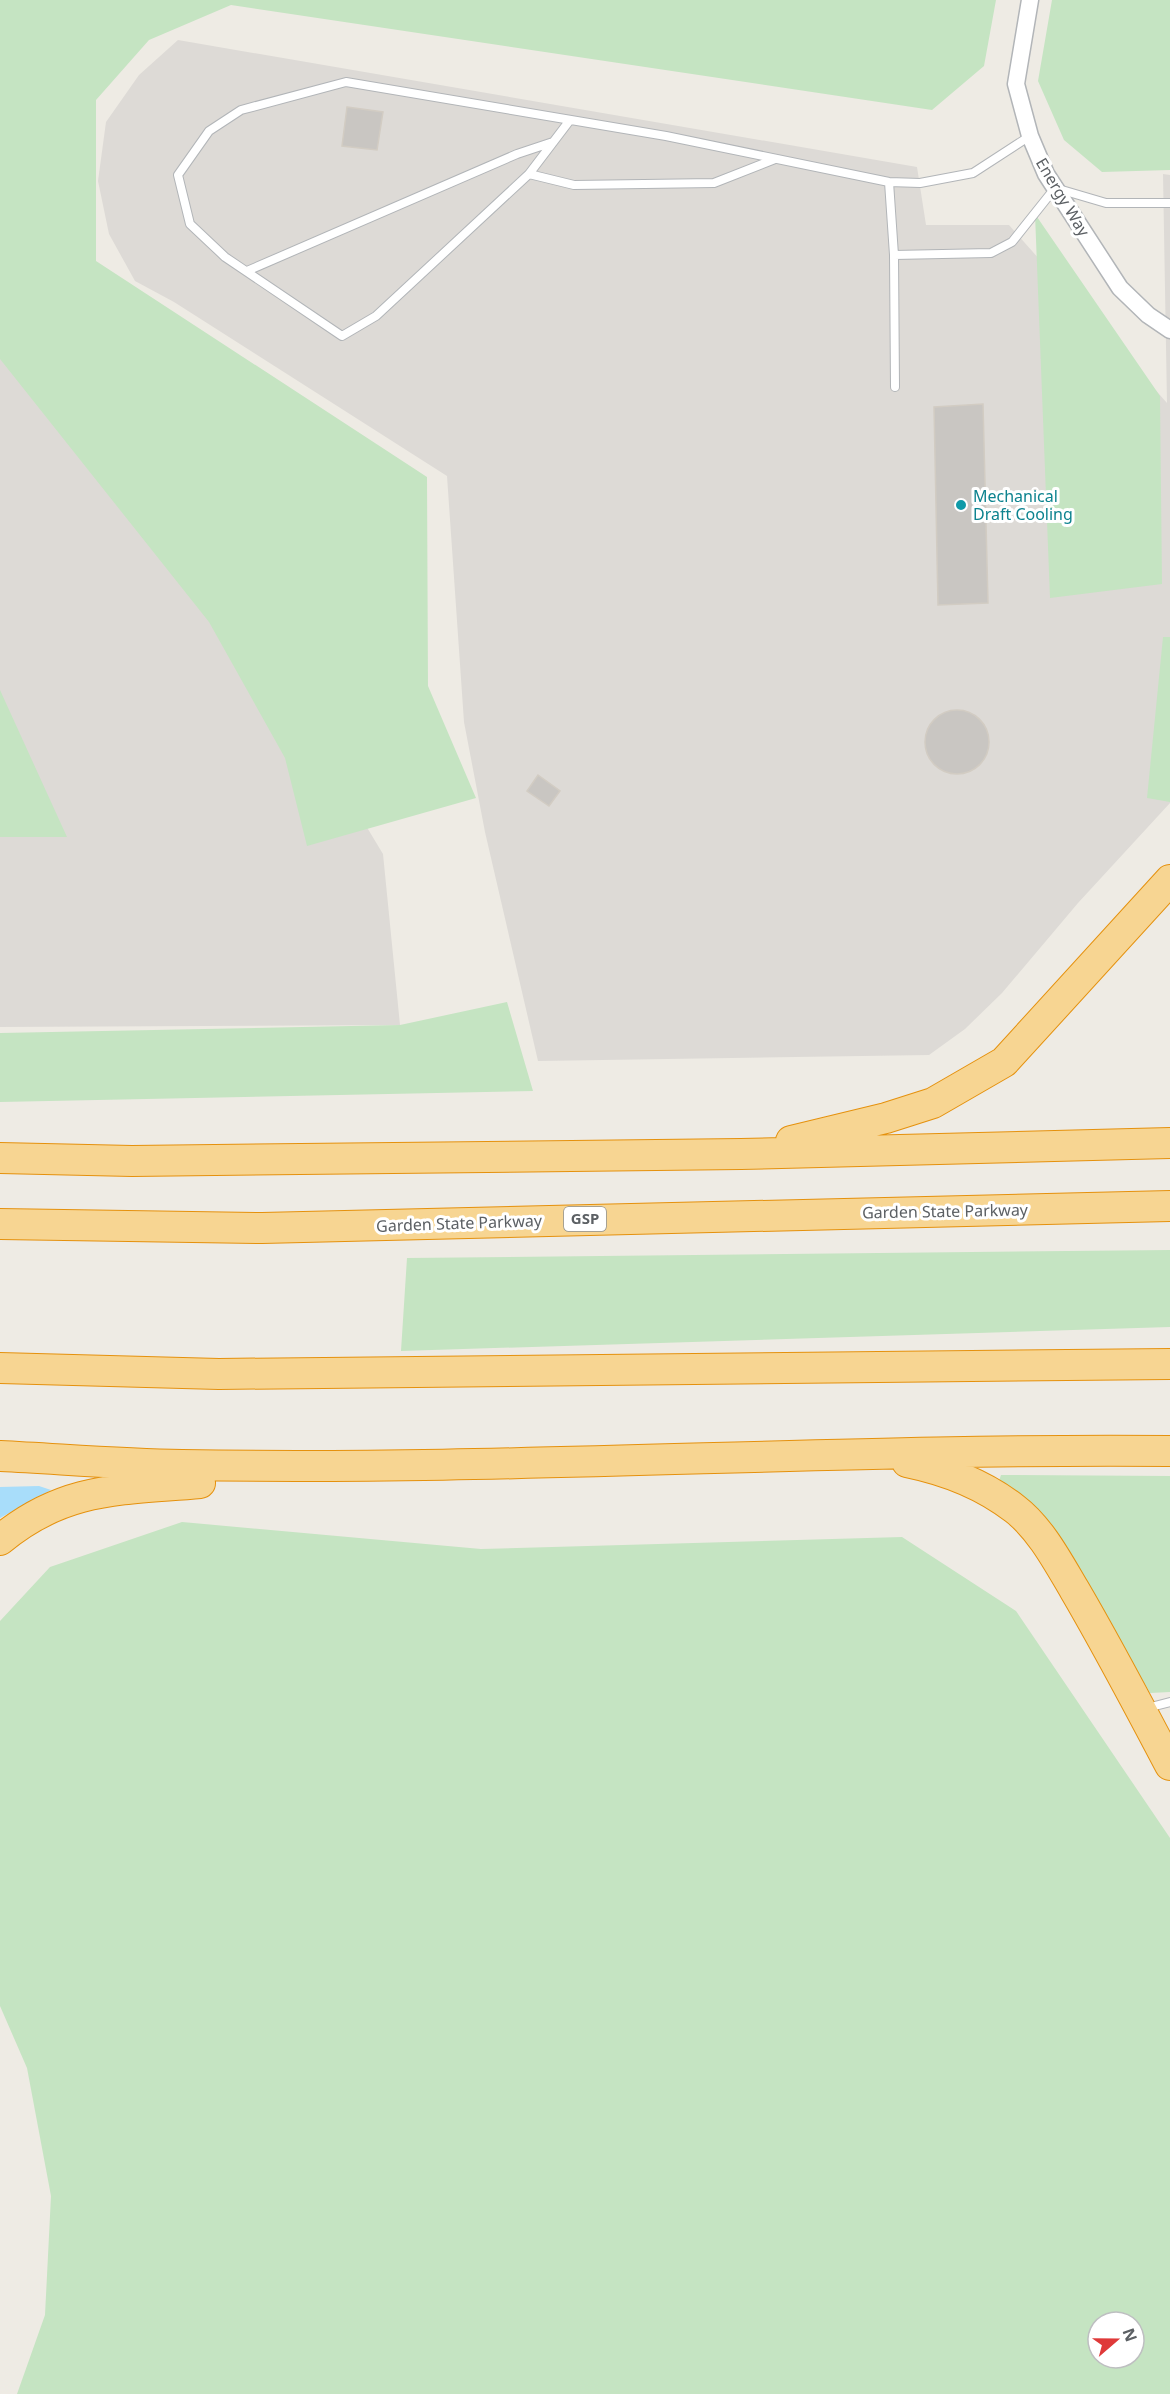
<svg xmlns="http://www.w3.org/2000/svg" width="1170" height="2394" font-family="'Noto Sans',sans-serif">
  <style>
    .industrial { fill: #dddad6 }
    .green { fill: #c5e4c2; fill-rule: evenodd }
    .water { fill: #a8ddfa }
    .building { fill: #c9c6c2; stroke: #d2ccc3; stroke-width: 1.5 }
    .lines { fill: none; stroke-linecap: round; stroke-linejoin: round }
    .lane-casing { stroke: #b2b5b8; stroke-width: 10 }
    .street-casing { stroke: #b2b5b8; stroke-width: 19 }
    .highway-casing { stroke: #e5910d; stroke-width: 32 }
    .lane { stroke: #fff; stroke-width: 8 }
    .street { stroke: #fff; stroke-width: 16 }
    .highway { stroke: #f7d592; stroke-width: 30 }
    .culture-dot { fill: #0f9aa8; stroke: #fff; stroke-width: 2 }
    .labels { text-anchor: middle; stroke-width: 6; stroke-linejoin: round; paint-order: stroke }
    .shield { fill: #fff; stroke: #8d9092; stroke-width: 1.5 }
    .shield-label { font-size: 15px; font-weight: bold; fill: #5c6064 }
    .street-label { font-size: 16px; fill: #5c6064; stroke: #fff }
    .culture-label { font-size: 16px; fill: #0d838f; stroke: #fff; text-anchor: start }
  </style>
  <rect width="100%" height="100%" fill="#eeebe4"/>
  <path class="industrial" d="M178 40 917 167 926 225H1009L1167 403 1163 174 1170 175V803L1078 903 1002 993 965 1029 929 1055 538 1061 485 832 464 722 447 476 174 302 135 281 109 234 98 181 106 122 139 75Z
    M0 279 269 665 383 854 400 1025 0 1027Z"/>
  <path class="green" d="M0 0H996L984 66 932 110 231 5 149 40 96 100V261L427 477 428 686 476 798 307 846 285 758 209 622 0 359Z
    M1052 0H1170V170L1102 172 1064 140 1038 81Z
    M1035 214 1160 396 1162 584 1050 598Z
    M1163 637H1170V802L1147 798Z
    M0 690 67 837H0Z
    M507 1002 533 1091 0 1102V1033L400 1025Z
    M1170 1250V1327L401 1351 407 1258Z
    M1001 1475 1170 1476V1692L1150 1693 1145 1684 1142 1686 999 1481Z
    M182 1522 481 1549 902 1537 1016 1611 1170 1838V2394H17L45 2315 51 2196 27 2068 0 2006V1621L50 1567ZM1098 2322H1134V2358H1098Z"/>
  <path class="water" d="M39 1486 51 1490 0 1518V1487Z"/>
  <path class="building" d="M347 107 383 112 377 150 342 146Z
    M983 404 988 603 938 605 934 407Z
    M925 742a32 32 0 1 1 64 0a32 32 0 1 1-64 0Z
    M538 775 560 791 549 806 527 791Z"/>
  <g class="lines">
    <defs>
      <path id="lane" d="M570 120 529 174 376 316 342 336 225 257 190 224 178 175 209 131 241 110 346 82 666 136 889 182 920 183 973 173 1030 136
        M529 174 574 185 714 183 775 159
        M889 182 894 255 991 253 1012 242 1055 188 1106 203H1170
        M894 255 895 387
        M247 271 517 154 553 142
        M1147 1708 1170 1702"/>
      <path id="street" d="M1030 0 1016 84 1030 136 1046 174 1120 288 1148 315 1170 330"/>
      <path id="highway" d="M791 1141 886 1118 933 1103 1004 1062 1170 880
        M0 1158 132 1161 741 1154 1170 1143
        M0 1224 262 1228 1170 1206
        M0 1368 219 1374 1170 1364
        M0 1456C61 1459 121 1464 182 1465 512 1471 841 1448 1170 1451
        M907 1462C946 1470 983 1484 1015 1509 1040 1528 1058 1562 1074 1589 1108 1647 1139 1706 1170 1765
        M0 1540C65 1486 122 1490 200 1483"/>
    </defs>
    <use href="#lane" class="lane-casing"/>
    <use href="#street" class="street-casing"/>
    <use href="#highway" class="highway-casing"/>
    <use href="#lane" class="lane"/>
    <use href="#street" class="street"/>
    <use href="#highway" class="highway"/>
  </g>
  <circle class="culture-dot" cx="961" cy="505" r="6"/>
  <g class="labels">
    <rect class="shield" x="564" y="1207" width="42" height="24" rx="4.5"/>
    <g class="shield-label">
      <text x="585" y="1224">GSP</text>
    </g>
    <g class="street-label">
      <text transform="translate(1063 197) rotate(59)" y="6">Energy Way</text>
      <text transform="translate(945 1211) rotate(-1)" y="6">Garden State Parkway</text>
      <text transform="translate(459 1223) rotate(-2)" y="6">Garden State Parkway</text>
    </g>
    <g class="culture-label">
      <text x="973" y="502">Mechanical<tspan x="973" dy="18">Draft Cooling</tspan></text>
    </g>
  </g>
  <g transform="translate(1116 2340) rotate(70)"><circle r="28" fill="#ffffff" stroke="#bebfc1" stroke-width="1.5"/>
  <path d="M0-4.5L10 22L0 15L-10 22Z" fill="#df3939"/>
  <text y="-9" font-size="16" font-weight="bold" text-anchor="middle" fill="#5c6064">N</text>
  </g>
</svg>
